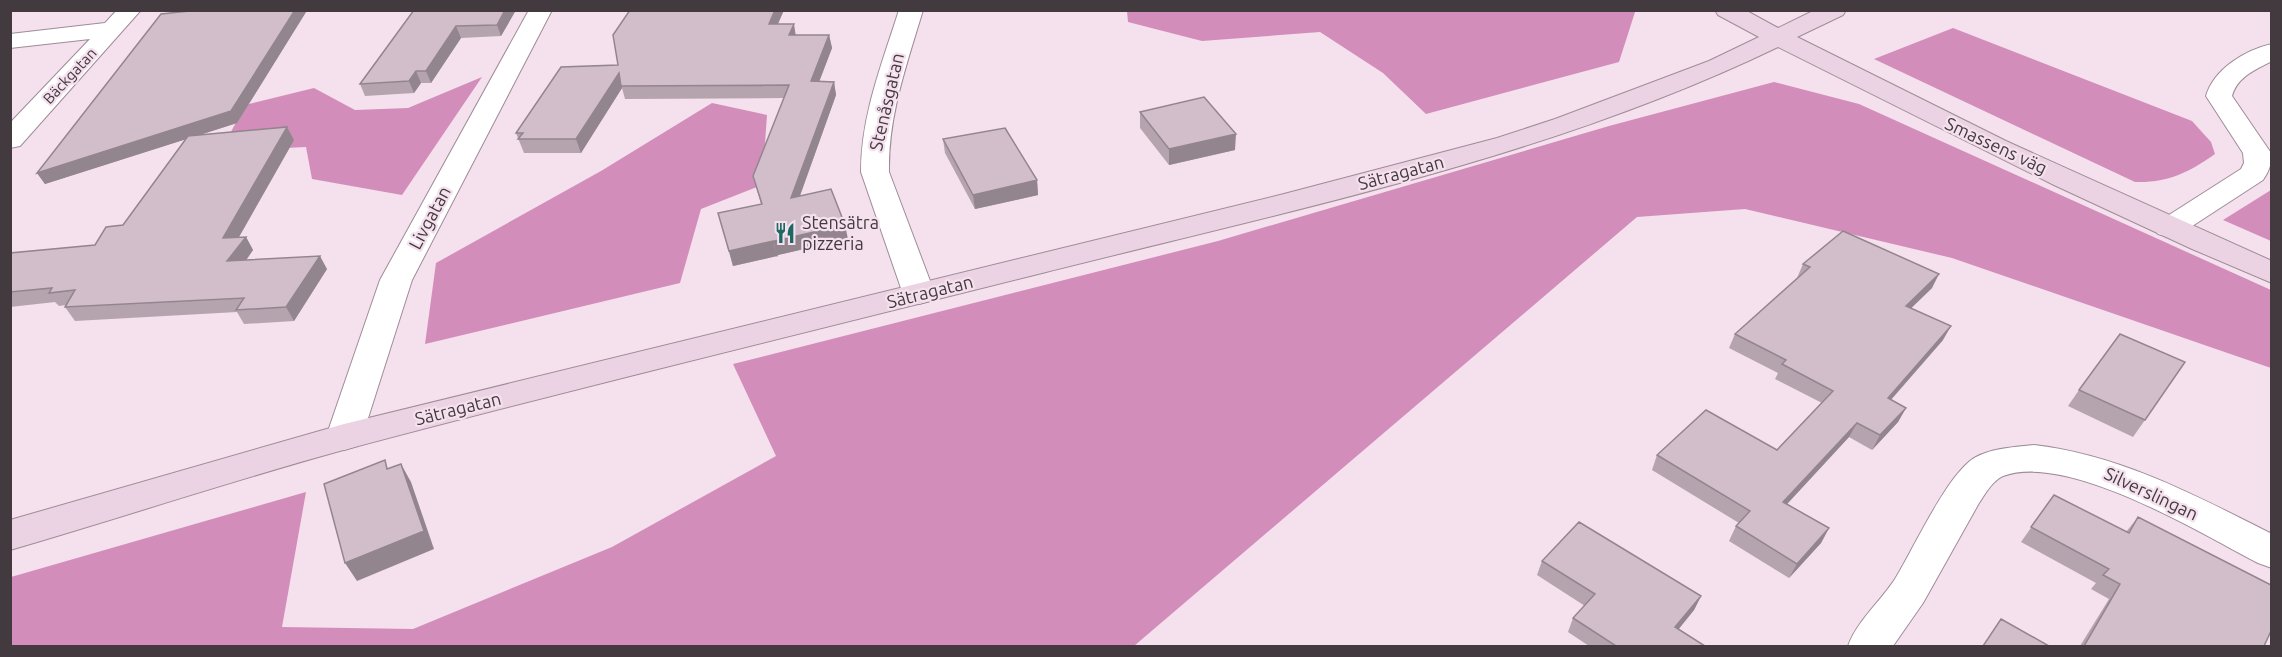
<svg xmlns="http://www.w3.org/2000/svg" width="2282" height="657" font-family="Ubuntu,sans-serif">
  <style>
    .forest { fill: #d38dba }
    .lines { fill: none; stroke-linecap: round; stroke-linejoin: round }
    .street-casing { stroke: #9e8c97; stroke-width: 2 }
    .secondary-casing { stroke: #9e8c97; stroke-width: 2 }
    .street { fill: #fff; fill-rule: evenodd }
    .secondary { fill: #ebd3e3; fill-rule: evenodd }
    .wall { fill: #b5a3ae }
    .shaded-wall { fill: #93858d }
    .building { fill: #d2beca; stroke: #93858d; stroke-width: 1.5 }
    .labels { text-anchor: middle; stroke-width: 4.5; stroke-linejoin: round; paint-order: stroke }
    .far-street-label { font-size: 15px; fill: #423a3f; stroke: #f5e0ed }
    .street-label { font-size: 18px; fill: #423a3f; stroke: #f5e0ed }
    .poi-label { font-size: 18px; fill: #423a3f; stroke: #f5e0ed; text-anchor: start }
  </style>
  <rect width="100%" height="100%" fill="#f5e0ed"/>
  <path class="forest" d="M1633 10 1635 12 1619 62 1426 114 1383 73 1320 32 1202 41 1128 22 1127 11Z
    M1953 28 2192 121 2211 142 2215 154C2189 172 2169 183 2135 182L1874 59Z
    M482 77 402 195 312 179 306 147 221 151 245 105 314 88 355 110 408 108Z
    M1774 82 1859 104 2271 290V368L1952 258 1745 209 1637 217 1134 646H11V577L306 492 282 627 413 629 612 547 776 456 733 364 1218 241 1609 126Z
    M712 103 767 115 762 185 701 209 680 283 425 344 436 263 601 171Z
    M2271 190V241L2223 220Z"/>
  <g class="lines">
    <defs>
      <path id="street" d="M117 10H141L20 146 10 148V123L90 39 10 48V34L105 23Z
        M529 10H552L412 280 362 437 357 446 344 450 331 446 326 437 380 280Z
        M899 10H923C907 64 888 115 889 172L935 294 930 301 919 304 908 301 903 294 861 172C861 115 882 64 899 10Z
        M2272 44V61C2255 70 2237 77 2232 96L2271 153C2272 164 2269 171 2263 180L2180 234 2169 237 2158 234 2154 228 2158 222 2241 169 2244 163 2243 153 2206 96C2214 69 2245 50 2272 44Z
        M2034 445C2120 455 2195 495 2272 534V568L2258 563C2200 533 2068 452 2003 476 1993 480 1985 494 1979 503L1923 603 1893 646H1848C1857 621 1880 602 1895 579 1913 550 1948 472 1976 457 1993 448 2015 447 2034 445Z"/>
      <path id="secondary" d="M1715 10H1745L1778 28 1815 10H1846L1843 15 1797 37 2006 141 2272 261V283L2192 249 2054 185 1778 47C1548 158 1292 210 1046 272 813 331 579 387 347 449 234 480 123 517 10 550V520L344 424 1284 194 1497 138 1555 119 1709 61 1759 37 1718 15Z"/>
    </defs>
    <use href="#street" class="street-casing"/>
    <use href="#secondary" class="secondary-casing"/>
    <use href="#street" class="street"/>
    <use href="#secondary" class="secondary"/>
  </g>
  <path class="wall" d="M199 10H305L306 12 237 123 200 135 287 127 294 140 239 237H246L253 250 246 260 327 269 294 321 244 324 237 312 75 321 65 307 66 305 59 306 55 302 10 307V253L95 245 123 225 186 139 45 184 37 173Z
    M414 10H516L501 36 461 38 431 83H421L414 93 365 96 360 84Z
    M630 10H784L778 24 796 35H829L832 48 819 82H834L836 95 800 196 848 239 778 255 777 257V256L733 266 718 213 761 204 753 176 784 98 625 99 622 88 581 153H524L516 133 618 65Z
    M1140 112 1235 150 1169 165 1140 128Z
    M943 139 1037 180 1038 195 975 209 945 153Z
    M1803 264 1932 288 1911 308 1943 340 1891 400 1906 408 1898 422 1872 450 1849 437 1787 504 1829 528 1821 543 1789 578 1729 541 1736 526 1739 523 1652 470 1657 455 1777 450 1822 403 1775 379 1778 373 1729 348 1735 334 1797 278Z
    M2079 390 2145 420 2133 437 2068 406Z
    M2054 495 2126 532 2138 517 2264 646H2080L2109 599 2091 589 2096 583 2021 542Z
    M1542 561 1701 596 1694 610 1678 630 1705 646H1589L1568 632 1573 618 1585 606 1537 575Z"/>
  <path class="shaded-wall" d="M295 10H305L306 12 237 123 45 184 37 173Z
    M505 10H516L501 36 497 25Z
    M775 10H784L772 37 769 24Z
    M794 24 796 37 789 35Z
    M456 26 461 38 431 83 426 71Z
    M829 35 832 48 814 95 811 81Z
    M416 71 421 83 414 93 409 81Z
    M619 73 622 88 581 153 576 139Z
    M834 82 836 95 794 212 791 198Z
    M287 127 294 140 231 251 223 238Z
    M1236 134 1235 150 1169 165V149Z
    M1037 180 1038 195 975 209 973 195Z
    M845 225 848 239 778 255 777 257 774 243V241Z
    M246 237 253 250 236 275 227 261Z
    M773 241 777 256 733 266 729 251Z
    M320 256 327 269 294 321 286 307Z
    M1939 274 1932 288 1899 320 1906 306Z
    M1951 326 1943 340 1880 412 1888 398Z
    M1906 408 1898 422 1872 450 1880 435Z
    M1857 423 1849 437 1776 516 1783 502Z
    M401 464 411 482 434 549 357 581 345 563Z
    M1829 528 1821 543 1789 578 1797 564Z
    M1701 596 1694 610 1668 642 1675 627Z"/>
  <path class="building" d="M199 10H295L231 111 37 173 161 14Z
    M414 10H505L497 25 456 26 426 71H416L409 81 360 84Z
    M630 10H775L769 24H794L789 35H829L811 81 834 82 791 198 831 189 845 225 774 241V243L773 241 729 251 718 213 762 204 753 176 789 85 621 86 619 73 576 139H518L523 133H516L561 67 618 65 613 35Z
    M1204 97 1236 134 1169 149 1140 112Z
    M287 127 223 238 246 237 227 261 320 256 286 307 236 310 244 298 65 307 75 290 49 293 52 288 10 292V253L95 245 106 227 123 225 188 136Z
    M1005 128 1037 180 973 195 943 139Z
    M1843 231 1939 274 1906 306 1951 326 1888 398 1906 408 1880 435 1857 423 1783 502 1829 528 1797 564 1736 526 1750 511 1657 455 1706 410 1777 450 1833 391 1782 364 1786 360 1735 334 1810 267 1803 264Z
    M2120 334 2185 362 2145 420 2079 390Z
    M385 460 387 469 401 464 424 531 345 563 324 484Z
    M2054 495 2129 533 2138 517 2271 585V631L2264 646H2084L2120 584 2103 575 2109 569 2031 527Z
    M1579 522 1701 596 1675 627 1705 646H1616L1573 618 1595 594 1542 561Z
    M2001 619 2049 646H1983Z"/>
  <defs>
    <symbol id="restaurant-bare" viewBox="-9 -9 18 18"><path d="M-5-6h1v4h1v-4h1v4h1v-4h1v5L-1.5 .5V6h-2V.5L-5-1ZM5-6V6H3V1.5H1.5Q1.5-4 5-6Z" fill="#1b6864" stroke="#f5e0ed" stroke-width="2.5" paint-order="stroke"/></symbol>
  </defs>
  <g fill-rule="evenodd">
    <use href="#restaurant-bare" x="770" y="218" width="30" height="30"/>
  </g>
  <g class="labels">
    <g class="far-street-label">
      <text transform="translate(70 76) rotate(-47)" y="5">Bäckgatan</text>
    </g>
    <g class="street-label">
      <text transform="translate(887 102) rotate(-77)" y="6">Stenåsgatan</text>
      <text transform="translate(1996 146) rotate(25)" y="6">Smassens väg</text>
      <text transform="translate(1401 173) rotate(-15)" y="6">Sätragatan</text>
      <text transform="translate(430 218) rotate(-62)" y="6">Livgatan</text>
      <text transform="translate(930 292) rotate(-14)" y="6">Sätragatan</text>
      <text transform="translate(458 409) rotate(-14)" y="6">Sätragatan</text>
      <text transform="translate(2151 494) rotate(25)" y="6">Silverslingan</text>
    </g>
    <g class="poi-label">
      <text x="802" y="229">Stensätra<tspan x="802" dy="21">pizzeria</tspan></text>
    </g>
  </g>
  <rect width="2282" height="657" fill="none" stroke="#423a3f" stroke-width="24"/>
</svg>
